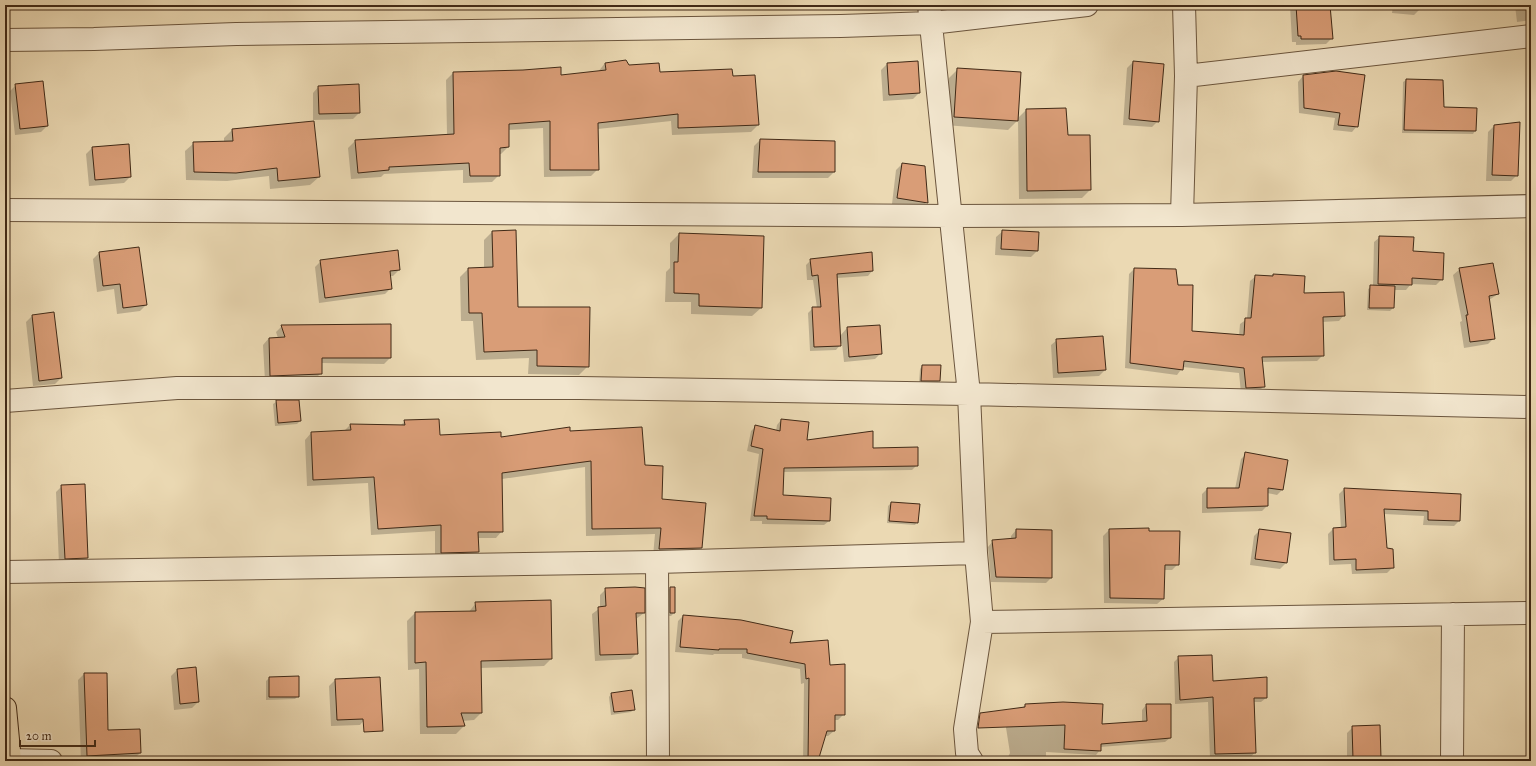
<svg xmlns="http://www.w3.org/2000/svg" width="1536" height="766" font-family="'IM FELL Great Primer',serif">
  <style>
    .shadow { fill: #0003 }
    .building { fill: #d99d77; stroke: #402916 }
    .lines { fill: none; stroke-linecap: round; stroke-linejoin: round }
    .minor-casing { stroke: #6b553d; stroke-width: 24 }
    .trunk-casing { stroke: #402916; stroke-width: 24 }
    .minor { stroke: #f2e6ce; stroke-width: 22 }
    .trunk { stroke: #ebd9b3; stroke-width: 22 }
  </style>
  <rect width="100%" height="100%" fill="#ebd9b3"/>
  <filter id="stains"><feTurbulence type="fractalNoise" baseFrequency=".005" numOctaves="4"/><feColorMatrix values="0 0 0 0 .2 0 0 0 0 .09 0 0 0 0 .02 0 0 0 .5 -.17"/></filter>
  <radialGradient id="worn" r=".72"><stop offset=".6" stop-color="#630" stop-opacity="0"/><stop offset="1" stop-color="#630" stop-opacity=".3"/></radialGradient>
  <path class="shadow" d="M1290 5H1329L1332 38 1326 44 1296 45V42H1292Z
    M1393 5H1420V9L1414 15 1392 13Z
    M1515 5H1531V20L1517 22Z
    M1133 62 1158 121 1152 127 1123 125 1127 68Z
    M605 63 659 73 732 77 758 125 751 132 672 135 671 121 598 129V169L591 176 544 177 543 128 508 130V147L501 154H499V175L492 182 463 183V170L384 174 381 177 351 179 348 148 355 141 447 135 446 80 453 73 561 76 598 72Z
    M887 64 919 93 913 99 883 101 881 70Z
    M958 69 1017 119 1026 110 1065 109 1067 136 1090 190 1082 198 1019 199 1018 120 1008 130 945 125 949 78Z
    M1303 76 1357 126 1352 132 1333 130 1335 118 1299 113 1298 82Z
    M1406 80 1443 108 1475 131 1473 134 1402 133 1403 82Z
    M16 85 47 126 41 132 15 135 10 91Z
    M319 86 359 113 353 119 313 120V93Z
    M1519 123 1517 175 1511 181H1486L1488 132 1494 126Z
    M232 130 319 177 310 185 270 189 269 176 227 181 186 180 185 151 194 143 224 142V138Z
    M760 140 834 172 828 178H752L754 146Z
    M92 148 130 177 124 183 89 186 86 154Z
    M902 164 927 202 921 208 892 204 896 170Z
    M1003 231 1038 233 1037 251 1031 257 995 255 996 237Z
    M492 232 517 308 588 366 579 375 528 374 529 358 476 360 473 321H461L460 277 468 269 484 268V240Z
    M679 234 761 308 752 316 691 314V302H665L666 272 670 268V243Z
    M1380 237 1412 252 1442 279 1436 285 1411 284 1406 290H1394L1393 308 1390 311 1367 310 1368 289 1373 286 1374 242Z
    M138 248 146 305 140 311 117 314 114 289 97 292 93 259 99 253Z
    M811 260 872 271 868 276 837 278 840 336 847 328 881 353 875 359 844 362 842 343 836 350 810 351 808 313 813 308H817L813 280H807L806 265Z
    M321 261 399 270 393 276H389L391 288 385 294 319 303 315 267Z
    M1134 269 1175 270 1177 286 1191 332 1239 336 1240 324 1247 319 1250 281 1256 276 1271 277 1274 275 1303 295 1344 315 1339 321 1322 322 1323 355 1317 361 1262 362 1264 386 1258 392 1241 393 1239 373 1183 367 1177 375 1125 368 1129 274Z
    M1460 269 1498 294 1489 300 1494 338 1488 344 1464 348 1460 322 1462 321 1453 275Z
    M32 316 61 378 55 384 33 386 26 322Z
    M282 326 390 358 384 364 321 363V373L315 379 265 381 263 345 269 338H278L276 332Z
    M1057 340 1105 370 1099 376 1053 378 1051 345Z
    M922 366 939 381 936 383H919L920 369Z
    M276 402H298L300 421 297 424 275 426 273 404Z
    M781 420 805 442 872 449 917 465 912 470 783 472 782 496 829 521 824 525 762 524V521H750L759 454 747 451 751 431 756 426 776 431 777 425Z
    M405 421 439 436 500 438 569 432 644 466 661 500 701 548 695 554 653 556 655 534 586 536 585 467 502 479V531L496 538H477L478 552 471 558 435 559V531L371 535 368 483 307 486 305 440 311 433 344 431 350 425 400 426Z
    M1246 454 1282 490 1277 495 1267 493V506L1262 511 1202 513V494L1207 489H1235L1241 459Z
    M62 486 87 558 81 564H59L56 492Z
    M1344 489 1460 495 1459 521 1454 526 1423 525 1424 516 1384 514 1386 549 1393 567 1387 573 1352 574 1351 564 1329 565 1328 534 1333 529H1341L1339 494Z
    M891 503 917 522 915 525 887 523 888 506Z
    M1148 529V532L1178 564 1172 570H1164L1163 599 1157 604 1104 603 1103 536 1109 530Z
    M1016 530 1051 578 1046 583 991 582 988 547 993 541 1011 540V536Z
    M1260 530 1286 563 1280 569 1250 565 1254 536Z
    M670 588 674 613 671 616H667V591Z
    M606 589 644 613 636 619 637 653 631 659 595 661 592 614 600 608V595Z
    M476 603 551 659 544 666 480 668 481 713 474 720 462 721 464 726 456 734H420L419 669 408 670 407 621 415 613H468Z
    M683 616 789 644 829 666 844 714 838 720H834V731L828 736H824L817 761H803L804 683 801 684 800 669 742 658V654H714L713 655 675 652 678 621Z
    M1179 657 1212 682 1266 698 1261 702H1254L1255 752 1251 757 1210 758 1208 702 1175 704 1174 662Z
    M195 668 198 702 192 708 174 710 171 676 177 670Z
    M84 674 107 731 140 753 134 759 81 761 78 680Z
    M269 678 298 696 295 699 266 700V681Z
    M335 680 365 719 360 725 331 726 329 686Z
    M611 694 634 709 631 712 611 715 609 697Z
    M1025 705 1101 725 1142 722V710L1146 705 1170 738 1165 742 1100 747V750L1096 755 1046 752V761H1006L1010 753 1004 715 1021 709Z
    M1353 727 1380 758 1377 761H1347V733Z"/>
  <path class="building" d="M1296 5H1330L1333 39H1301V36H1298Z
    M626 60 629 65 659 63 660 72 732 69 733 76 755 75 759 125 678 128V114L598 123 599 170H550V121L509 124V147L500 148V176H470L469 163 389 167V170L358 173 355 140 454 134 453 72 523 70 561 67V75L606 70 605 63Z
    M918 61 920 93 889 95 887 63Z
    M1133 61 1164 64 1159 122 1129 119Z
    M957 68 1021 72 1018 121 954 117Z
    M1336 71 1365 75 1358 127 1338 125 1340 113 1304 108 1303 75Z
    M1406 79 1443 80 1444 107 1477 108 1476 131 1404 130Z
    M43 81 48 126 20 129 15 84Z
    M359 84 360 113 319 114 318 86Z
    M1066 108 1068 135H1090L1091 190 1027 191 1026 109Z
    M314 121 320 177 278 181 277 168 236 173 194 172 193 142 233 141 232 129Z
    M1520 122 1518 176 1492 175 1494 125Z
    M760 139 835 141V172H758Z
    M129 144 131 177 95 180 92 147Z
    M902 163 925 166 928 203 897 198Z
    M516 230 518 307H590L589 367 537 366V350L484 352 482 313H469L468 268 493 267 492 231Z
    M1002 230 1039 232 1038 251 1001 249Z
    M679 233 764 236 762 308 699 306V294L674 293V262H678Z
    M1379 236 1414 237 1413 251 1444 253 1443 280 1412 278V285L1378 284Z
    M139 247 147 305 123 308 120 284 103 286 99 252Z
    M398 250 400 270 390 271 392 289 325 298 320 260Z
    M872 252 873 271 837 274 841 346 814 347 812 307H821L818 275 812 276 810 259Z
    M1493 263 1499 294 1489 296 1495 339 1470 342 1466 315H1468L1459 268Z
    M1134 268 1176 269 1178 285H1193L1192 331 1244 335 1245 318H1251L1255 275 1273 276V274L1305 276 1304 293 1344 292 1345 316 1323 317 1324 356 1262 357 1265 387 1246 388 1244 368 1184 361 1183 370 1130 363Z
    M1370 285 1395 286 1394 308H1369Z
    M54 312 62 378 39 381 32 315Z
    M391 324V358H322V374L270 376 269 338 285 337 281 325Z
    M880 325 882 354 849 357 847 327Z
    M1103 336 1106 370 1058 373 1056 339Z
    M922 365H941L940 381H921Z
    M276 400H299L301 421 278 423Z
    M439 419 440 435 501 432V437L570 427V431L642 427 645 465 663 466 662 499 706 503 702 548 659 549 661 528 592 529 591 461 502 473 503 532H478L479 552 441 553V525L378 529 374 477 313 480 311 432 351 430 350 424 405 425 404 420Z
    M781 419 809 422 807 440 873 431V448L918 447V466L784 468 783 495 831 498 830 521 767 519V516H754L763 449 751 446 755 425 780 431Z
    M1245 452 1288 460 1283 490 1268 488V506L1207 508V488H1239Z
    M85 484 88 558 65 559 61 485Z
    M1344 488 1461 494 1460 521 1428 520V511L1384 509 1387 548 1393 549 1394 568 1356 570V559L1334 560 1333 528 1346 527Z
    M891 502 920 504 918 523 889 521Z
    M1149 528V531H1180L1179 565H1165L1164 599 1110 598 1109 529Z
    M1016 529 1052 530V578L996 577 992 540 1016 538Z
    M1259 529 1291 533 1287 563 1255 559Z
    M635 587 645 588V613H636L638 654 600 655 598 607 606 606 605 588Z
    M670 587H675V613H670Z
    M551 600 552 659 481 661 482 713H461L465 726 427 727 426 662 415 663V612L476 611 475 602Z
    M683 615 741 620 793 631 790 643 828 640 830 665 845 664V715H835V731H827L818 761H808L809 678 806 679 805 664 747 653V649H719V650L680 647Z
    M1212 655 1213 681 1267 677V698H1254L1256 753 1215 754 1213 697 1180 700 1178 656Z
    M196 667 199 702 180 704 177 669Z
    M84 673H107L108 730 140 729 141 753 87 756Z
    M299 676V697H269V677Z
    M380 677 383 731 364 732 363 719 337 720 335 679Z
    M632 690 635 710 614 712 611 693Z
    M1063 702 1103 704 1102 724 1147 721 1146 704H1171V738L1101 744V751L1064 749 1065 725 978 728 980 713 1025 707V704Z
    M1380 725 1381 758 1353 759 1352 726Z"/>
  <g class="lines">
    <defs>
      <path id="minor" d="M929 5 969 394 976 553 982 622 965 729 967 753 972 761
        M5 40 94 39 236 34 841 26 931 23 1087 5
        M1186 76 1531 36
        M5 210 950 216 1182 215 1531 206
        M1182 215 1186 76 1184 5
        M5 401 177 388H580L969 394 1531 407
        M657 562 658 761
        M5 572 657 562 976 553
        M982 622 1531 613
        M10 760 51 761
        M1452 761 1453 614"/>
      <path id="trunk" d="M5 708 10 761"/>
    </defs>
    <use href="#minor" class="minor-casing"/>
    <use href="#trunk" class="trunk-casing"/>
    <use href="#minor" class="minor"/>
    <use href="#trunk" class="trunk"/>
  </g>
  <rect width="1536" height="766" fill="none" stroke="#ebd9b3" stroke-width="20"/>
  <rect x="6" y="6" width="1524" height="754" fill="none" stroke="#402916" stroke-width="2"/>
  <rect x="10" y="10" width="1516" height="746" fill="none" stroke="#402916"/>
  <path d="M20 740v6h75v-6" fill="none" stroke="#402916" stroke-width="2"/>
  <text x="26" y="740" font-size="12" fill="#402916" stroke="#f2e6ce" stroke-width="3" paint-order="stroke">20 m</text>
  <rect width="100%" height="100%" filter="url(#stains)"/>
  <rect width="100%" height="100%" fill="url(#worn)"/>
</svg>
